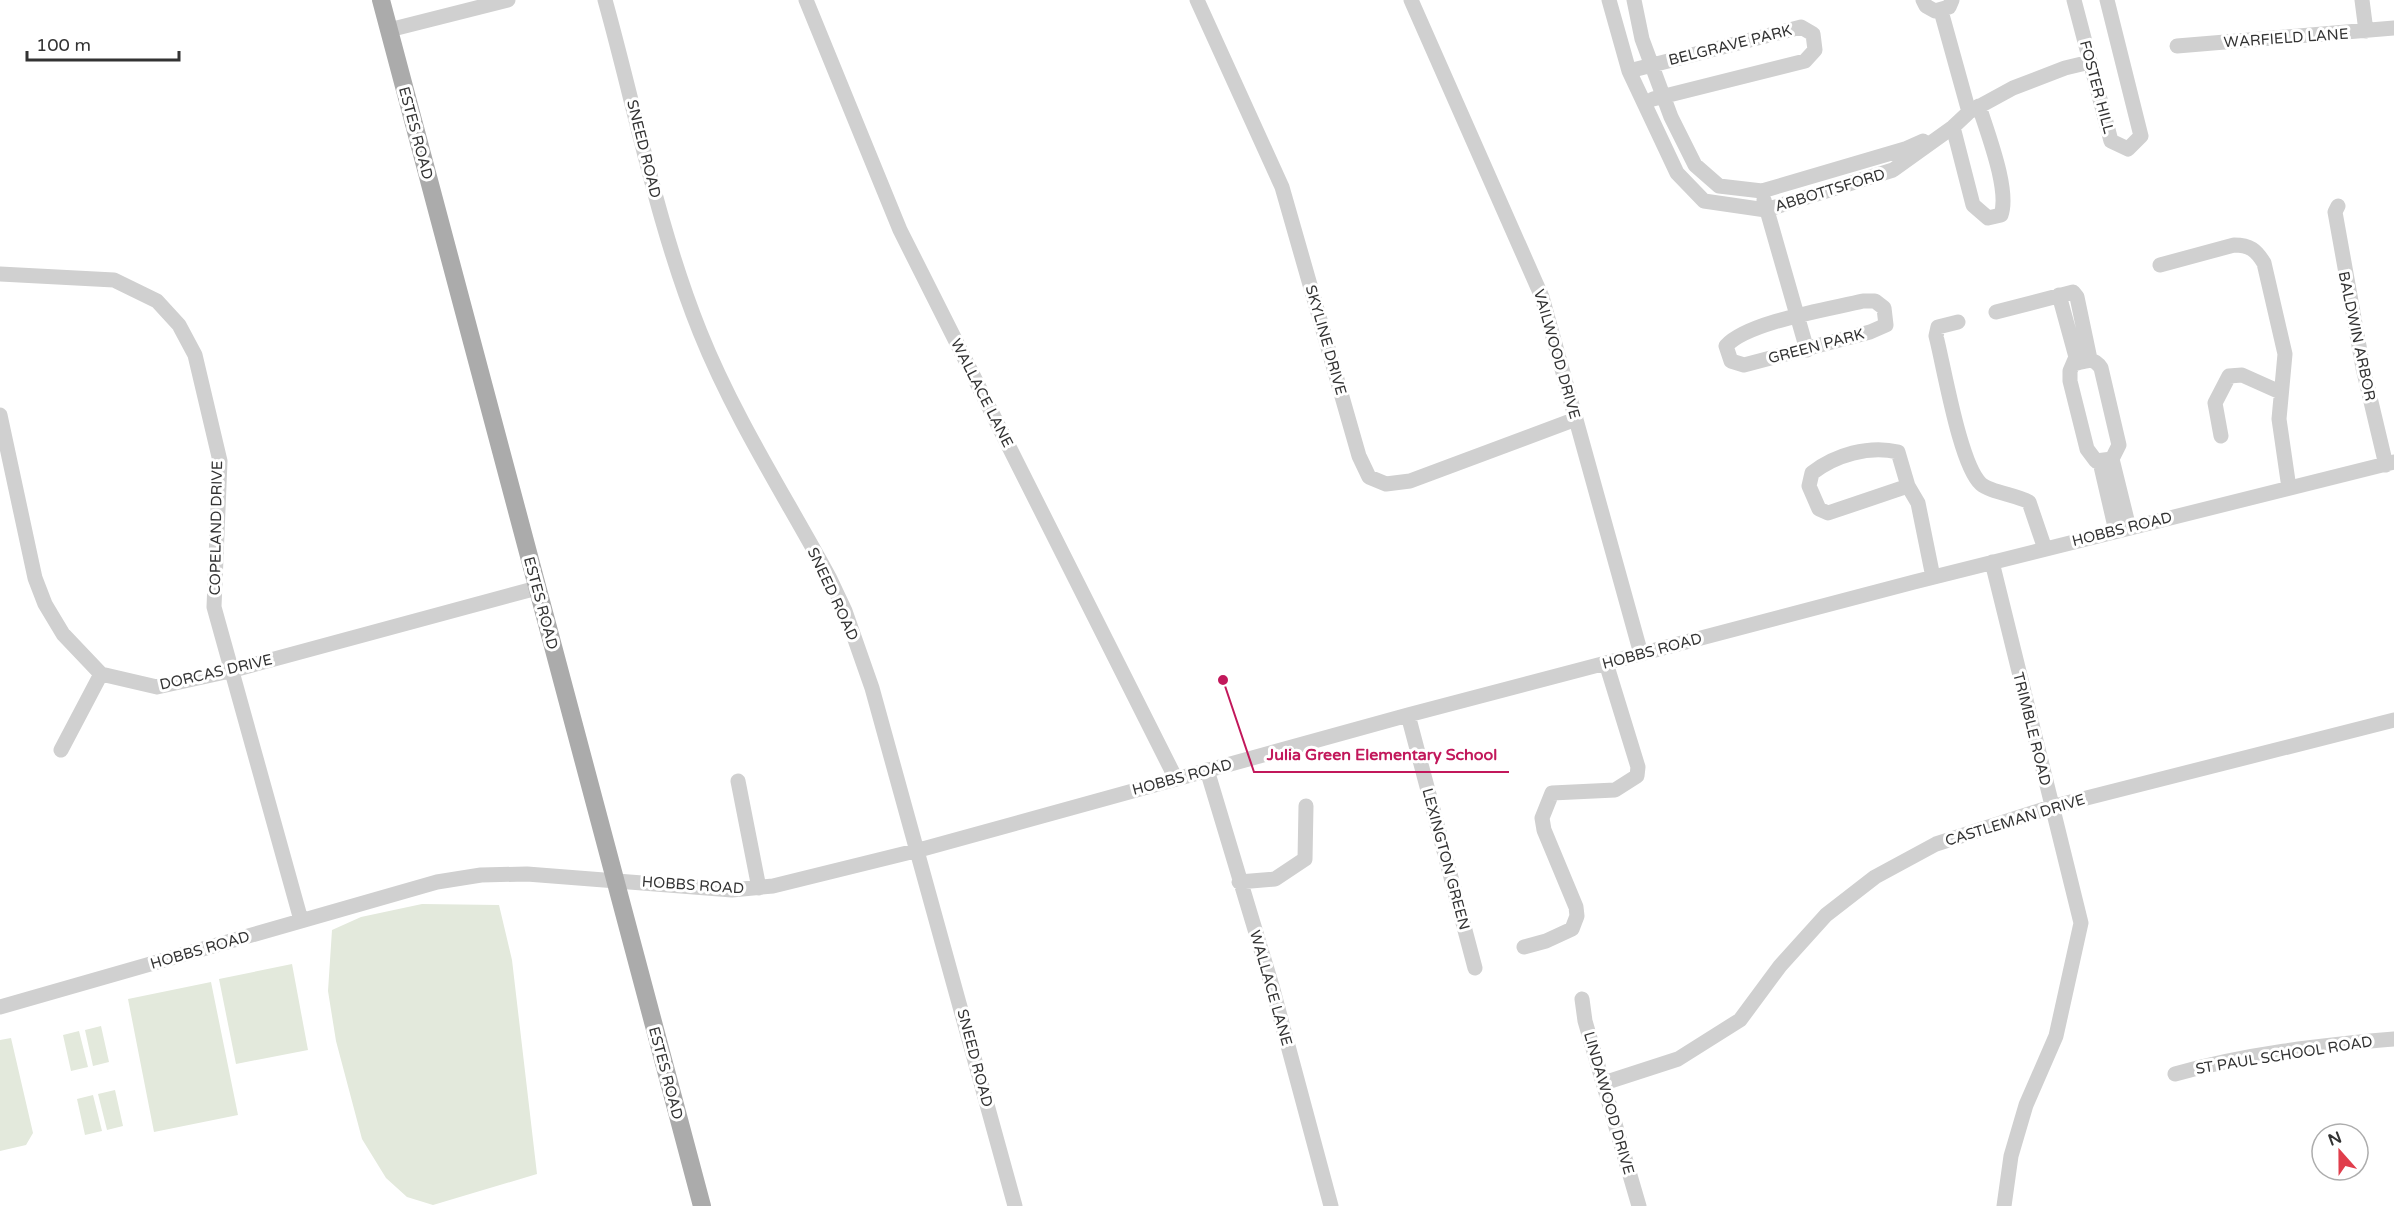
<svg xmlns="http://www.w3.org/2000/svg" width="2394" height="1206" font-family="'Varela Round',sans-serif">
  <style>
    .green { fill: #e3e9dc }
    .lines { fill: none; stroke-linecap: round; stroke-linejoin: round }
    .minor { stroke: #d0d0d0; stroke-width: 15 }
    .major { stroke: #ababab; stroke-width: 18 }
    .labels { text-anchor: middle; stroke-width: 6; stroke-linejoin: round; paint-order: stroke }
    .street-label { font-size: 15px; fill: #333; stroke: #fff }
    .leader { fill: none; stroke: #c2185b; stroke-width: 2 }
    .callout-dot { fill: #c2185b; stroke: #fff; stroke-width: 2 }
    .callout-label { font-size: 16px; text-anchor: middle; font-weight: bold; fill: #c2185b; stroke: #fff; stroke-width: 6; stroke-linejoin: round; paint-order: stroke }
  </style>
  <rect width="100%" height="100%" fill="#fff"/>
  <path class="green" d="M422 904 499 905 512 960 537 1174 433 1205 407 1197 386 1178 362 1139 336 1041 328 991 332 930 361 917Z
    M292 964 308 1050 236 1064 219 979Z
    M211 982 238 1115 154 1132 128 999Z
    M101 1026 109 1062 93 1066 85 1030Z
    M79 1031 88 1067 71 1071 63 1035Z
    M11 1038 33 1133 26 1145 0 1151V1040Z
    M115 1090 123 1126 107 1130 98 1094Z
    M93 1095 102 1131 85 1135 77 1099Z"/>
  <g class="lines">
    <path class="minor" d="M605 0C636 111 657 225 700 332 734 417 785 496 829 577L845 611 872 688 1015 1206
      M806 0 900 230 1176 779
      M1197 0 1282 187 1359 456 1369 477 1386 484 1410 481 1576 419
      M1411 0 1542 297 1641 654
      M1609 0 1629 71 1677 173 1704 201 1766 210 1893 170 1953 127 1969 112 2013 88 2065 68 2090 62
      M1634 0 1642 39 1671 117 1695 165 1719 186 1762 191 1905 149 1923 141
      M1923 0 1926 6 1935 11 1949 7 1952 0
      M2074 0 2111 141 2128 149 2141 136 2107 0
      M2362 0 2366 31
      M1941 11 1969 112
      M389 30 508 0
      M2177 46 2394 28
      M1629 71 1801 27 1813 34 1815 50 1805 61 1653 99
      M1953 127 1973 205 1988 218 2001 215C2010 190 1987 132 1979 106
      M1764 200 1807 350
      M2338 206 2335 212 2363 368 2386 465
      M2160 265 2234 245C2250 245 2256 250 2264 263L2285 354 2279 419 2289 488
      M0 274 114 280 157 301 179 325 195 355 220 461 214 607 301 920
      M2059 295 2076 357 2070 371V381L2087 449 2096 461 2112 459 2119 445 2101 368C2093 356 2086 361 2074 364
      M1863 301H1875L1884 308 1886 325 1870 332 1744 365 1731 361 1726 346C1747 322 1830 309 1863 301Z
      M1996 312 2073 292 2077 297 2090 359
      M1958 322 1938 327 1936 336C1944 367 1960 465 1981 484 1990 492 2016 495 2029 502L2045 549
      M0 415 35 578 45 604 63 634 101 674 157 687 230 671 537 588
      M2221 436 2215 403 2229 376 2242 375 2280 392
      M2112 459 2129 528
      M2100 462 2116 531
      M1908 486 1898 452C1869 445 1835 455 1812 473L1809 486 1819 509 1828 513 1908 486 1918 503 1933 577
      M1992 562 2081 923 2056 1036 2026 1105 2011 1156 2004 1206
      M1408 715 1475 968
      M61 750 101 674
      M1207 770 1272 986 1331 1206
      M738 781 759 888
      M1239 882 1275 879 1305 859 1306 806
      M1524 947 1546 941 1572 929 1577 916 1576 907 1544 830 1542 818 1552 793 1615 790 1637 776 1638 767 1606 663
      M1582 999 1585 1021 1639 1206
      M0 1007 437 882 481 875 527 874 732 890 773 886 919 850 1408 715 1914 582 2394 462
      M2175 1074C2245 1054 2321 1045 2394 1039
      M1604 1083 1678 1059 1740 1020 1780 966 1826 915 1875 877 1936 844 2051 807 2394 720"/>
    <path class="major" d="M381 0 702 1206"/>
  </g>
  <g class="labels">
    <g class="street-label">
      <text transform="translate(2286 38) rotate(-4)" y="5">WARFIELD LANE</text>
      <text transform="translate(1730 45) rotate(-14)" y="5">BELGRAVE PARK</text>
      <text transform="translate(2097 87) rotate(75)" y="5">FOSTER HILL</text>
      <text transform="translate(416 133) rotate(75)" y="5">ESTES ROAD</text>
      <text transform="translate(644 149) rotate(76)" y="5">SNEED ROAD</text>
      <text transform="translate(1830 190) rotate(-17)" y="5">ABBOTTSFORD</text>
      <text transform="translate(2357 336) rotate(78)" y="5">BALDWIN ARBOR</text>
      <text transform="translate(1326 340) rotate(74)" y="5">SKYLINE DRIVE</text>
      <text transform="translate(1816 346) rotate(-15)" y="5">GREEN PARK</text>
      <text transform="translate(1557 354) rotate(74)" y="5">VAILWOOD DRIVE</text>
      <text transform="translate(982 393) rotate(63)" y="5">WALLACE LANE</text>
      <text transform="translate(216 528) rotate(-89)" y="5">COPELAND DRIVE</text>
      <text transform="translate(2122 529) rotate(-14)" y="5">HOBBS ROAD</text>
      <text transform="translate(833 594) rotate(65)" y="5">SNEED ROAD</text>
      <text transform="translate(541 603) rotate(75)" y="5">ESTES ROAD</text>
      <text transform="translate(1652 651) rotate(-15)" y="5">HOBBS ROAD</text>
      <text transform="translate(216 672) rotate(-13)" y="5">DORCAS DRIVE</text>
      <text transform="translate(2032 729) rotate(76)" y="5">TRIMBLE ROAD</text>
      <text transform="translate(1182 777) rotate(-15)" y="5">HOBBS ROAD</text>
      <text transform="translate(2015 820) rotate(-17)" y="5">CASTLEMAN DRIVE</text>
      <text transform="translate(1446 859) rotate(75)" y="5">LEXINGTON GREEN</text>
      <text transform="translate(693 885) rotate(4)" y="5">HOBBS ROAD</text>
      <text transform="translate(200 950) rotate(-16)" y="5">HOBBS ROAD</text>
      <text transform="translate(1271 988) rotate(74)" y="5">WALLACE LANE</text>
      <text transform="translate(2284 1055) rotate(-9)" y="5">ST PAUL SCHOOL ROAD</text>
      <text transform="translate(975 1058) rotate(75)" y="5">SNEED ROAD</text>
      <text transform="translate(666 1073) rotate(75)" y="5">ESTES ROAD</text>
      <text transform="translate(1609 1103) rotate(74)" y="5">LINDAWOOD DRIVE</text>
    </g>
  </g>
  <path class="leader" d="M1223 680L1254 772H1509"/>
  <circle class="callout-dot" cx="1223" cy="680" r="6"/>
  <g class="callout-label">
    <text x="1382" y="760">Julia Green Elementary School</text>
  </g>
  <g transform="translate(2340 1152) rotate(339)"><circle r="28" fill="#ffffff" stroke="#adadad" stroke-width="1.5"/>
  <path d="M0-4.5L10 22L0 15L-10 22Z" fill="#e03e4c"/>
  <text y="-9" font-size="16" font-weight="bold" text-anchor="middle" fill="#333333">N</text>
  </g>
  <path d="M27 51v9h152v-9" fill="none" stroke="#333333" stroke-width="3"/>
  <text x="36" y="51" font-size="18" fill="#333333" stroke="#ffffff" stroke-width="4.5" paint-order="stroke">100 m</text>
</svg>
